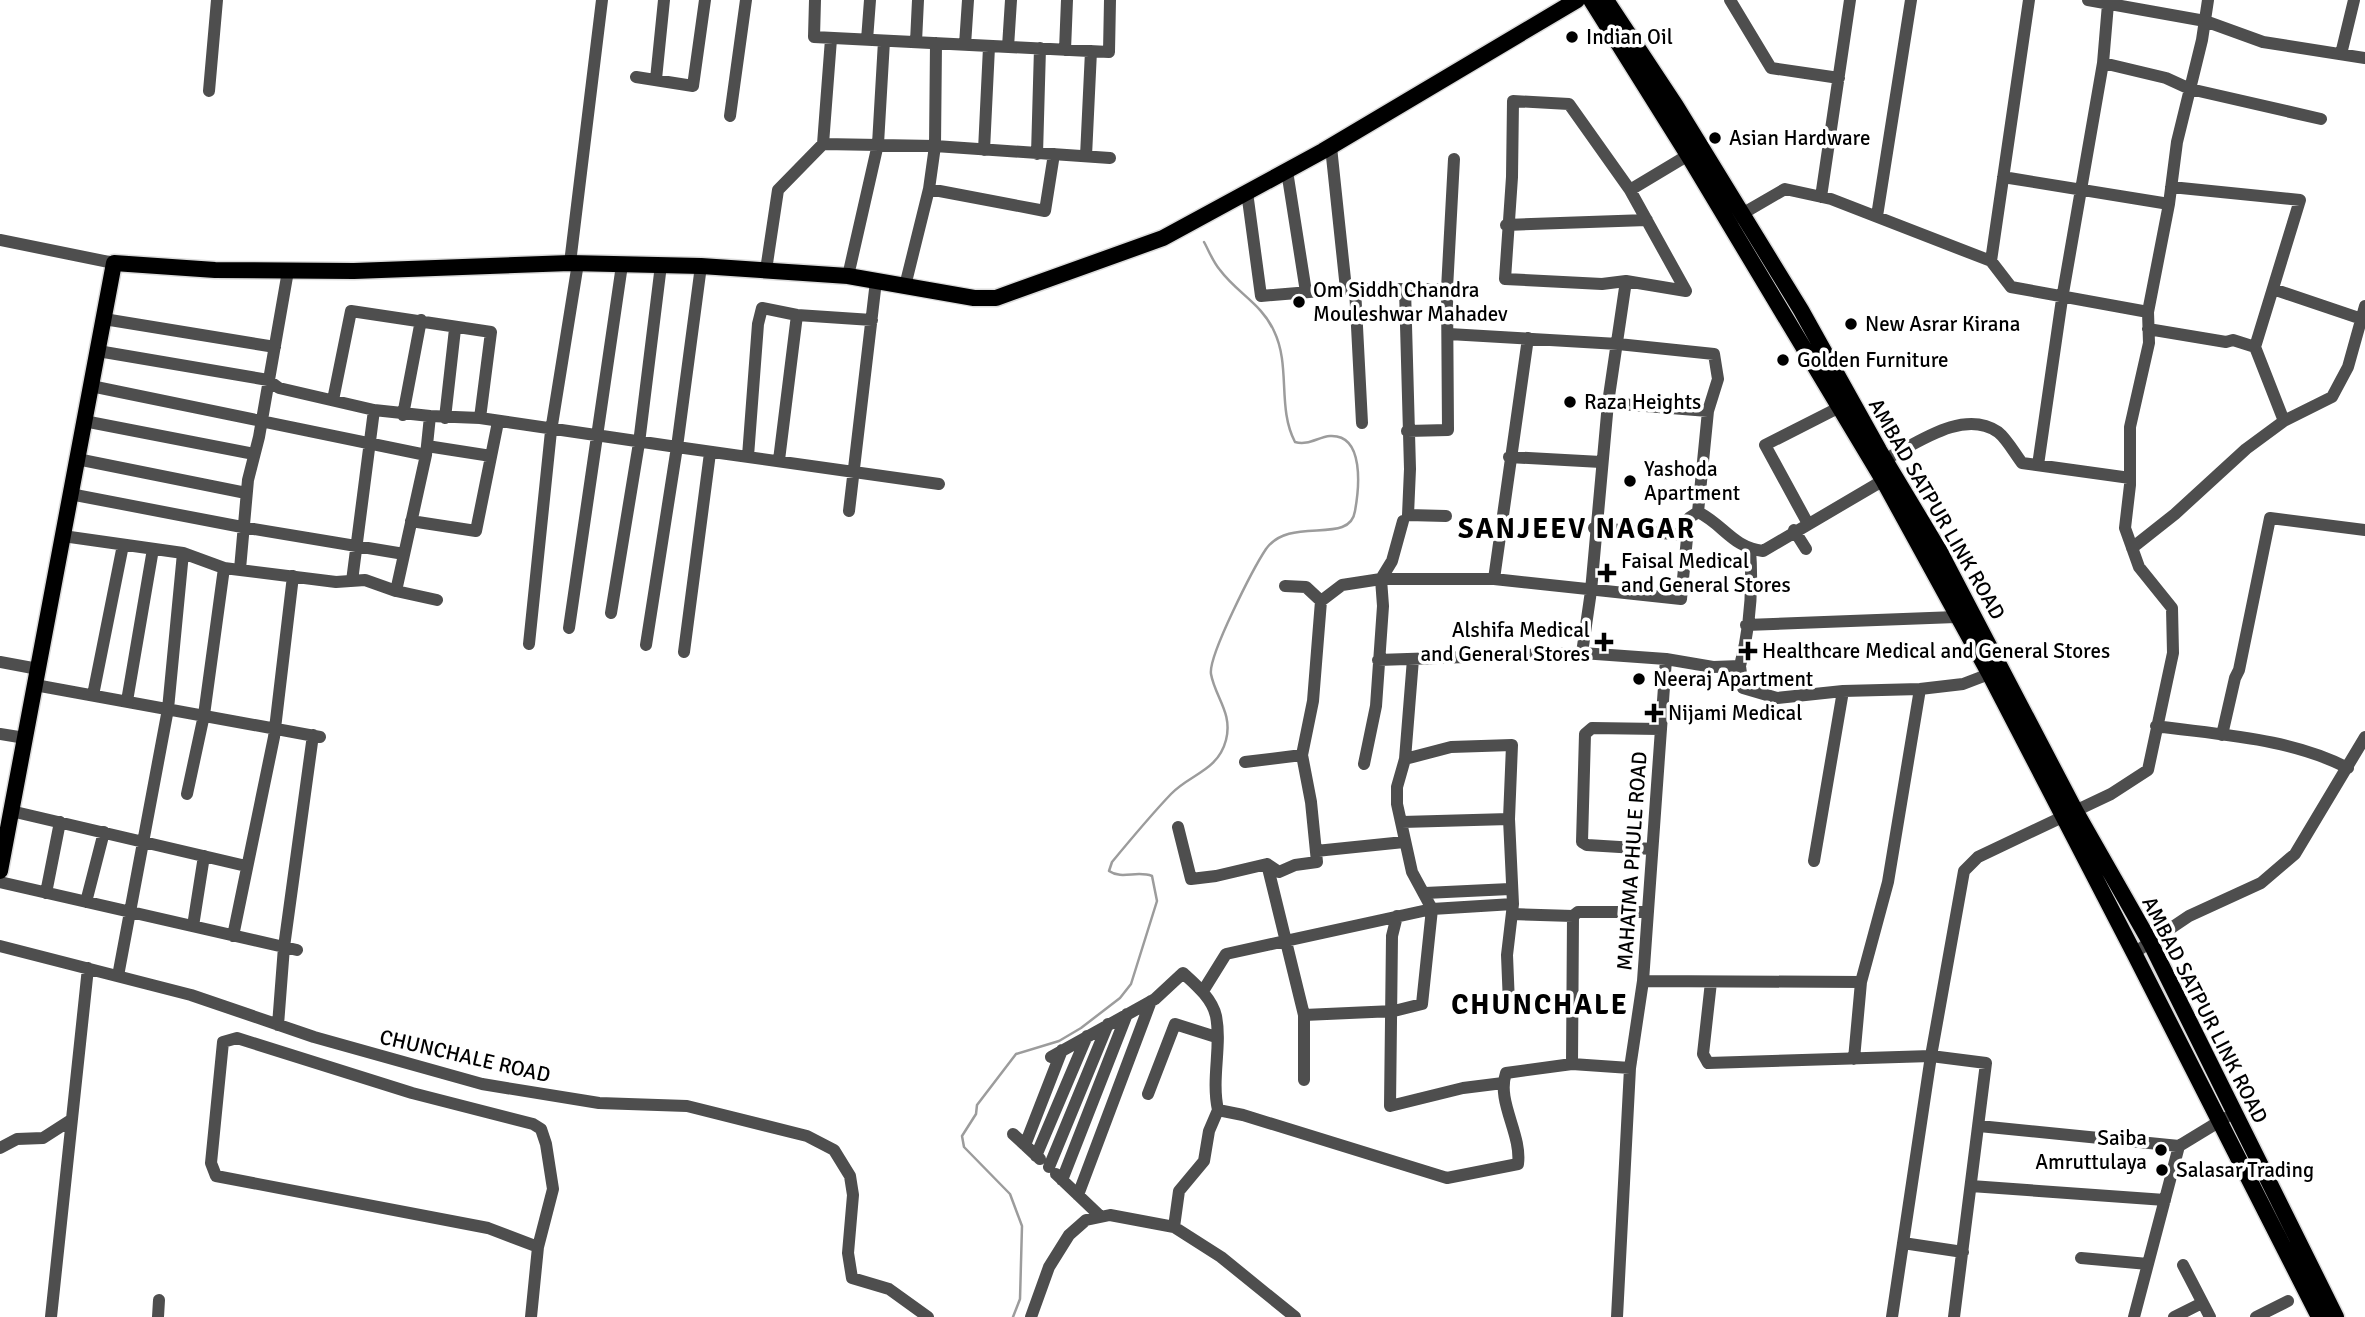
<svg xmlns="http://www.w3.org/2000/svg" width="2365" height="1317" font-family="Signika,sans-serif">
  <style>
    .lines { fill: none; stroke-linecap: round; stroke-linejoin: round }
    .stream { stroke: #9c9c9c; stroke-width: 2.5 }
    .major-casing { stroke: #dbdbdb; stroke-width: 19 }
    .minor { stroke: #4e4e4e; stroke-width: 12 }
    .major { stroke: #000; stroke-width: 16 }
    .poi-dot { fill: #000; stroke: #fff; stroke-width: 2.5 }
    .labels { text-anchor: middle; stroke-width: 7; stroke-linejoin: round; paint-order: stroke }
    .poi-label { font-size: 21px; fill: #000; stroke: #fff; text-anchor: start }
    .street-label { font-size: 21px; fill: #000; stroke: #fff }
    .district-label { font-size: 28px; font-weight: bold; letter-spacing: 2px; fill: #000; stroke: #fff }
  </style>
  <rect width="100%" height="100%" fill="#fff"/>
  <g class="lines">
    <path class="stream" d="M1013 1317 1020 1299 1022 1226 1010 1194 964 1147 962 1136 976 1114 977 1105 1016 1054 1059 1041 1081 1028 1120 998 1131 984 1157 901 1152 876C1137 870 1122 880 1109 871L1112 862C1131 839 1150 816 1171 794 1190 774 1218 771 1226 740 1233 713 1215 697 1211 674 1208 656 1254 567 1266 549 1290 515 1350 546 1355 511 1359 489 1365 434 1330 436 1318 437 1308 446 1295 442 1277 408 1291 366 1274 331 1262 304 1237 293 1220 270 1213 262 1209 251 1204 242"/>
    <defs>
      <path id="major" d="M1591 0 1688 155 1883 480 1990 675 2134 953 2319 1317
        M1606 0 1676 106 1801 310 1879 450 1939 550 2076 812 2150 942 2336 1317
        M0 871 114 263 215 270 354 271 570 263 701 266 848 276 974 298H996L1163 238 1323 151 1577 0"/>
    </defs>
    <use href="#major" class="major-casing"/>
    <path class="minor" d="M815 0 814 37 1109 52 1110 0
      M1730 0 1771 68 1839 78
      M2088 0 2205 21 2263 42 2365 58
      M867 40 870 0
      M916 42 918 0
      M965 45 968 0
      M1008 47 1011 0
      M1065 50 1067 0
      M2341 54 2354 0
      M2103 63 2166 78 2190 89 2321 119
      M636 77 693 86 705 0
      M656 79 664 0
      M209 91 217 0
      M730 116 746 0
      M823 144 831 39
      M1331 147 1346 289H1447L1448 430 1407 431
      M984 150 989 47
      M1037 154 1040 48
      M1086 156 1091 51
      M1287 171 1306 292
      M2003 177 2169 204
      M2171 187 2300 200 2255 347 2284 421
      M929 189 1045 211 1054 154
      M1630 190 1569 104 1513 101 1512 177 1505 279 1602 284 1626 281 1686 291 1630 190 1695 151
      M1247 192 1261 296 1346 289
      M1821 197 1850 0
      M1877 216 1911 0
      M1735 218 1785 189 1831 199 1991 261 2011 287 2148 312 2169 204 2177 142 2202 40 2208 0
      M1506 225 1647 220
      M0 240 114 263
      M1991 261 2029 0
      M570 263 602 0
      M766 270 778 190 823 144 935 146 1110 158
      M848 276 878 144 884 41
      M1626 281 1608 403 1591 591 1582 653 1666 659 1713 667 1740 666 1743 688 1777 698 1843 691 1920 689 1963 684 1997 671
      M905 286 929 189 935 146 936 43
      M1355 288 1362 423
      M1405 289 1410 469 1408 515 1446 516
      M1447 289 1454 159
      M2273 289 2365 320
      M104 319 275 347
      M2148 329 2226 342 2233 340 2255 347
      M1449 334 1618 344 1714 354 1718 379 1708 411 1698 512C1724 525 1732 547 1763 551L1889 477
      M1528 338 1494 579 1681 599 1689 518 1698 512
      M98 351 268 380 279 388 374 410 430 416
      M91 386 426 455
      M333 400 351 311 491 332 480 418
      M1608 403 1708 411
      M403 415 421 320
      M445 418 455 329
      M84 421 254 454
      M427 446 491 456
      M748 456 758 324 762 308 797 315 872 320
      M1509 457 1601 462
      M77 459 246 493
      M779 460 797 315
      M1884 460C1916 444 1963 408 1998 432 2007 439 2015 454 2022 463L2130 478
      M2038 465 2062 299 2103 63 2108 4
      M70 494 242 527 404 554
      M849 511 876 281
      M411 521 476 531 498 422
      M1807 522 1765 445 1838 408
      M1594 528 1687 535
      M1794 530 1806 549
      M63 536 183 553 224 568 336 582 365 580 396 591 426 455 430 416 480 418 677 447 701 266
      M2132 548 2175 514 2246 449 2284 421 2332 397 2348 367 2365 306
      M240 569 248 480 259 437 288 271
      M352 581 374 410
      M1285 586 1306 587 1321 601
      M396 591 437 600
      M611 613 639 443 661 265
      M1746 625 1956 617
      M569 628 622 265
      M529 644 551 431 578 263
      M646 645 677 447 939 484
      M684 652 710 453
      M1378 660 1582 653
      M0 662 38 669
      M1740 666C1750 628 1753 588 1750 549
      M35 685 320 737
      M93 695 123 545
      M127 701 153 549
      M2156 726C2221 735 2290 738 2348 768
      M0 734 25 738
      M2222 735 2235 678 2239 670 2270 518 2365 530
      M1405 759 1451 747 1512 745 1509 819 1513 904 1507 955 1509 1004
      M1245 762 1302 755
      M1364 764 1376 706 1383 606 1381 579H1494
      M187 794 204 715 224 568
      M11 811 246 866
      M1402 822 1509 819
      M1178 827 1191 879 1216 876 1267 864 1279 872 1295 865 1317 862 1311 802 1302 755 1313 701 1321 601 1342 585 1381 579 1392 561 1403 521
      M1652 849 1587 845 1582 842 1585 734 1592 728 1660 729
      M1316 851 1404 842
      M1814 861 1843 691
      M1267 864 1304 1015V1080
      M0 882 297 950
      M46 893 60 822
      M1425 893 1510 889
      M86 902 104 832
      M1512 914 1573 916 1578 912H1648
      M1397 916 1392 936 1390 1106 1463 1088 1503 1083
      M193 926 204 856
      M233 936 274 737 293 576
      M0 946 191 995 314 1037 482 1084 599 1103 687 1106 807 1136 834 1150 850 1176 853 1195 848 1253 852 1278 889 1289 928 1317
      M2134 953 2189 916 2261 883 2295 854 2365 737
      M118 976 168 709 183 553
      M1643 981 1861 982
      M1711 982 1703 1054 1708 1063 1931 1056 1986 1063 1954 1317
      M1203 991 1226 954 1432 909 1513 904
      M1304 1015 1394 1011 1422 1004 1432 909 1412 872 1397 804V787L1405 759 1413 659
      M278 1025 284 947 313 735
      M1051 1057 1155 999 1183 973C1195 984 1212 998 1216 1016 1222 1046 1211 1078 1218 1110
      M1854 1059 1861 982 1888 882 1920 689
      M1572 1064 1573 916
      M1148 1094 1175 1024 1216 1037
      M1979 1126 2179 1146
      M1013 1134 1040 1159
      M1025 1145 1062 1050
      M0 1148 17 1139 43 1138 71 1120
      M1036 1156 1087 1036
      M1049 1167 1108 1024
      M1056 1174 1099 1215
      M1062 1180 1127 1014
      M1971 1186 2165 1200
      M1078 1195 1151 1001
      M1174 1227 1179 1191 1204 1161 1209 1131 1218 1110 1243 1115 1447 1178 1518 1164C1522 1134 1496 1101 1506 1073L1572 1064 1630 1068
      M1903 1243 1963 1252
      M2081 1258 2148 1264
      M2183 1265 2210 1317
      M51 1317 88 968
      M158 1317 159 1300
      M531 1317 538 1247 553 1189 546 1144 541 1129 533 1124 412 1093 237 1038 223 1042 211 1163 216 1176 488 1228 538 1247
      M1031 1317 1049 1267 1069 1235 1086 1220 1110 1215 1174 1227 1221 1257 1295 1317
      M1617 1317 1630 1068 1643 981 1666 659
      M1892 1317 1931 1056 1964 871 1978 857 2111 794 2148 770 2173 653 2172 608 2139 567 2125 528 2130 485V427L2149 343 2148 312
      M2134 1317 2179 1146 2225 1118
      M2174 1317 2202 1303
      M2256 1317 2288 1301"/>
    <use href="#major" class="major"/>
  </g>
  <g class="poi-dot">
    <circle cx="1572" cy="37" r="7"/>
    <circle cx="1715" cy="138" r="7"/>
    <circle cx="1299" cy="302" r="7"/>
    <circle cx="1851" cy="324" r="7"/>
    <circle cx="1783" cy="360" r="7"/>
    <circle cx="1570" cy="402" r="7"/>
    <circle cx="1630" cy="481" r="7"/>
    <path d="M1603.5 562.5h7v7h7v7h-7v7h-7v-7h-7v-7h7z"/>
    <path d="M1600.5 631.5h7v7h7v7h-7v7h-7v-7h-7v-7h7z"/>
    <path d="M1744.5 640.5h7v7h7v7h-7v7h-7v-7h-7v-7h7z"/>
    <circle cx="1639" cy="679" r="7"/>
    <path d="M1650.5 702.5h7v7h7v7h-7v7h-7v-7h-7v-7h7z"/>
    <circle cx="2161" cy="1150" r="7"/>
    <circle cx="2162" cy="1170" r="7"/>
  </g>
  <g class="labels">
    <g class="poi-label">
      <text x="1586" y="44">Indian Oil</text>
      <text x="1729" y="145">Asian Hardware</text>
      <text x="1313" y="297">Om Siddh Chandra<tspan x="1313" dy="24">Mouleshwar Mahadev</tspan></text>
      <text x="1865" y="331">New Asrar Kirana</text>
      <text x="1797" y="367">Golden Furniture</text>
      <text x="1584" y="409">Raza Heights</text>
      <text x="1644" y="476">Yashoda<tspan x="1644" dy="24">Apartment</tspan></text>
      <text x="1621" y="568">Faisal Medical<tspan x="1621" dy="24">and General Stores</tspan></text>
      <text x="1590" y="637" text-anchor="end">Alshifa Medical<tspan x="1590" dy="24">and General Stores</tspan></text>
      <text x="1762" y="658">Healthcare Medical and General Stores</text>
      <text x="1653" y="686">Neeraj Apartment</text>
      <text x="1668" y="720">Nijami Medical</text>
      <text x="2147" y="1145" text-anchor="end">Saiba<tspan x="2147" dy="24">Amruttulaya</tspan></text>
      <text x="2176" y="1177">Salasar Trading</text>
    </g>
    <g class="street-label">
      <text transform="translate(1937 509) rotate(60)" y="7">AMBAD SATPUR LINK ROAD</text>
      <text transform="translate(1632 861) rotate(-86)" y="7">MAHATMA PHULE ROAD</text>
      <text transform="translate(2205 1010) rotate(63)" y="7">AMBAD SATPUR LINK ROAD</text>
      <text transform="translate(465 1056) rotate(13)" y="7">CHUNCHALE ROAD</text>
    </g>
    <g class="district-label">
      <text x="1577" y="538">SANJEEV NAGAR</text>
      <text x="1540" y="1014">CHUNCHALE</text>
    </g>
  </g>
</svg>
